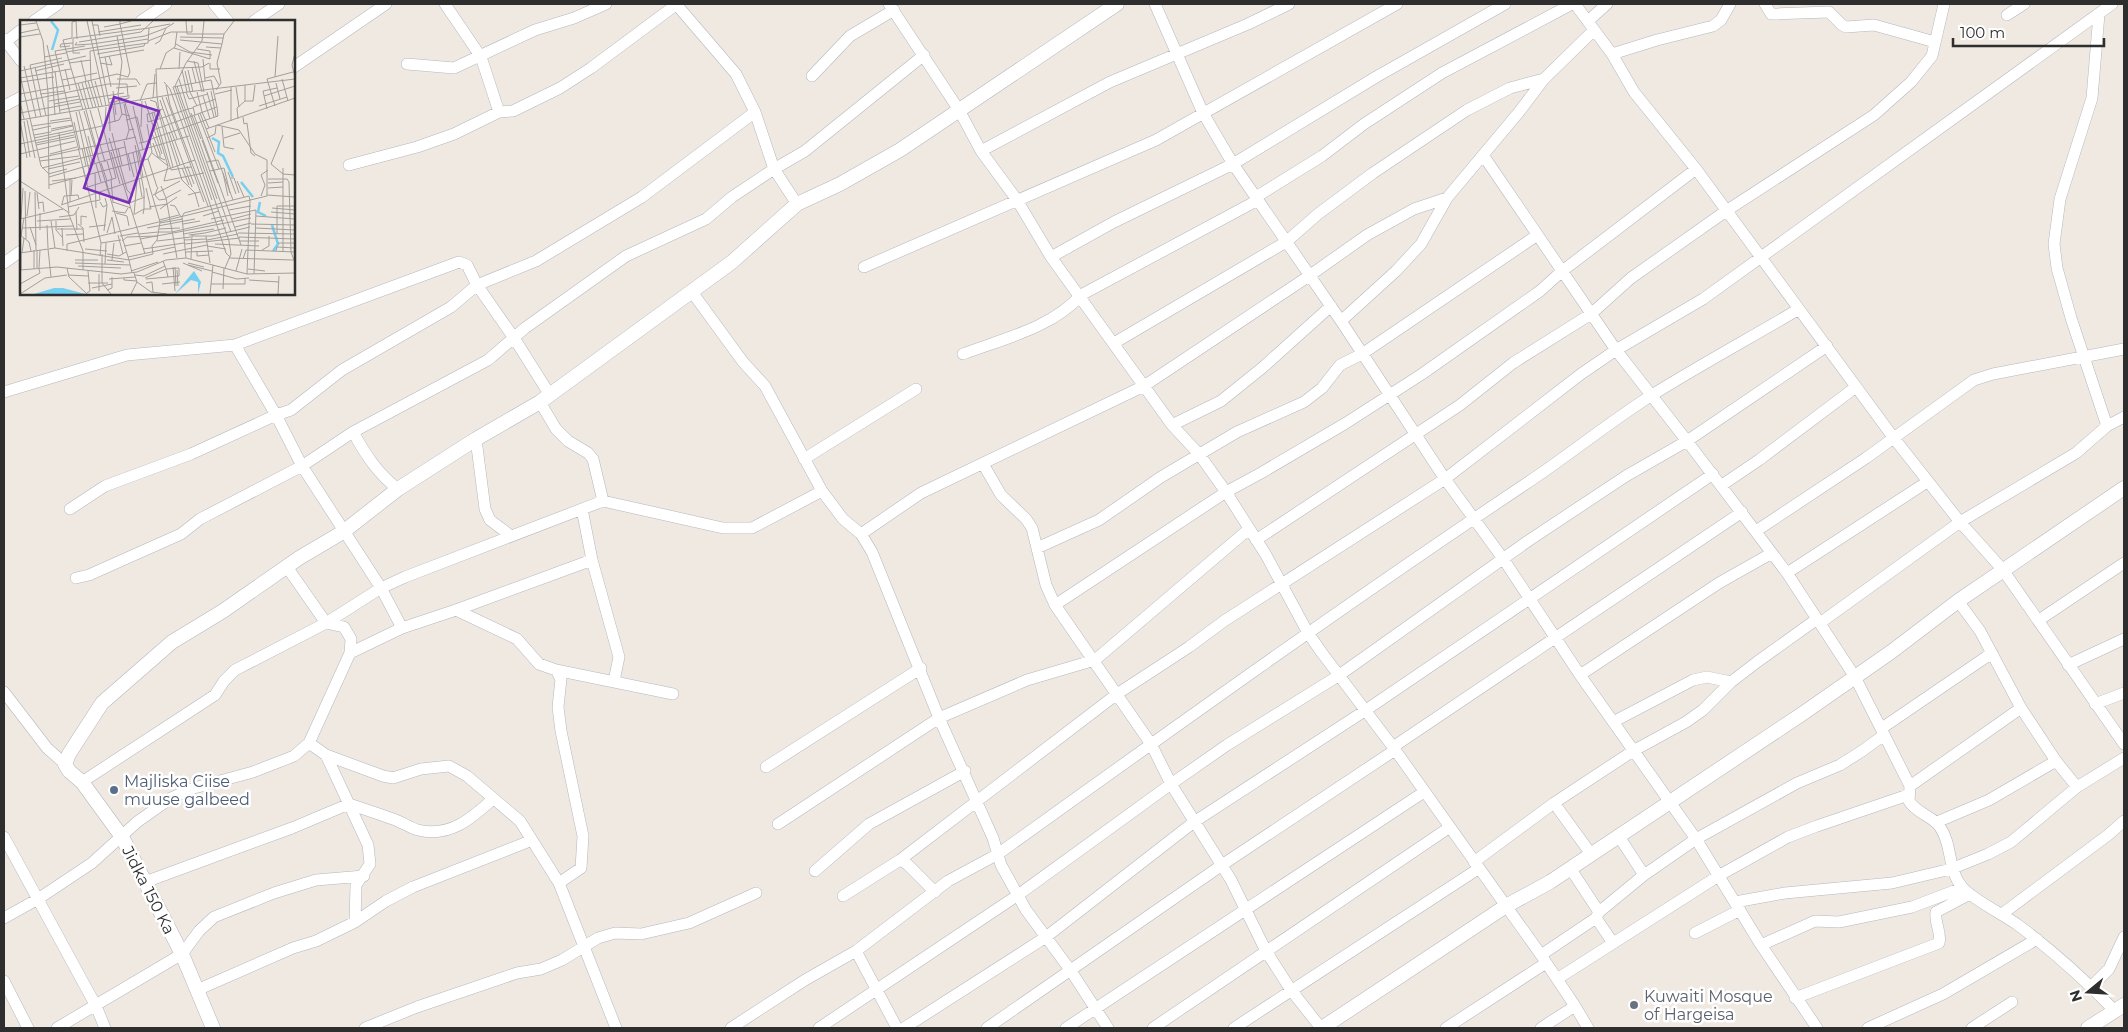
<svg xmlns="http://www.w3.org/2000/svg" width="2128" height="1032" font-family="Montserrat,sans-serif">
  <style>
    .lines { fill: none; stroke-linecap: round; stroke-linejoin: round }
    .minor-casing { stroke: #b4b7c1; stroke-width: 12 }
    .tertiary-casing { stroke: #b4b7c1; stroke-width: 15 }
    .minor { stroke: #fff; stroke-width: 11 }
    .tertiary { stroke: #fff; stroke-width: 14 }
    .service-dot { fill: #5c6f8a; stroke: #fff; stroke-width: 2 }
    .worship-dot { fill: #6b7280; stroke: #fff; stroke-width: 2 }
    .labels { text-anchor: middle; stroke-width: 5; stroke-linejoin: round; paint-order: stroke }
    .service-label { font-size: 16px; fill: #4e5e75; stroke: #fff; text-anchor: start }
    .street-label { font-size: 16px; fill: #2e2e2e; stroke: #fff }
    .worship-label { font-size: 16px; fill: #5b616d; stroke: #fff; text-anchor: start }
    .inset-river { fill: none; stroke: #75cff0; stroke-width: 2.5 }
    .inset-road { fill: none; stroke: #a29e99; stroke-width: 1 }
    .view { fill: #7b2cbf; fill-opacity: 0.15; stroke: #7b2cbf; stroke-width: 2.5 }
    .inset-edge { fill: none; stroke: #2e2e2e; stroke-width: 2.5 }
  </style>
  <rect width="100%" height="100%" fill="#efe9e1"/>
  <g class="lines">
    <defs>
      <path id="minor" d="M214 4 228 21
        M445 4 481 57 499 112
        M676 4 736 74 755 112 774 169 797 204
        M889 4 959 110 981 151 1017 200 1051 257 1172 425 1199 454 1226 492 1266 555 1308 633 1322 653 1393 747 1541 955 1575 1006 1588 1028
        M1155 4 1203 113 1233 164 1341 321 1445 479 1504 560 1580 675 1696 839 1761 945 1817 1028
        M1575 4 1612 54 1634 92 1696 169 1893 437 1960 522 2003 570 2124 744
        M1765 4 1771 14 1829 12 1842 25 1846 27 1874 25 1935 42
        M2099 14 2092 98 2060 199 2054 244 2057 268 2071 318 2107 426
        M2007 15 2024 4
        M34 21 58 4
        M141 21 166 4
        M254 21 279 4
        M1588 21 1607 4
        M4 39 21 61
        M4 43 21 30
        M1612 54 1657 40 1713 26 1721 20 1730 4
        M407 64 454 68 535 30 574 18 606 4
        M294 67 386 4
        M812 76 850 36 894 10
        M4 106 21 97
        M981 151 1110 82 1248 24 1289 4
        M1483 155 1616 350 1687 441 1827 346
        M349 165 417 147 454 134 499 112 513 111 560 88 591 68 677 4
        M4 183 21 171
        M1256 197 1322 156 1364 124 1442 73 1572 4
        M1051 257 1114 222 1233 164 1376 77 1505 4
        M4 263 21 251
        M864 267 1156 140 1397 4
        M692 292 743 362 765 386 822 491 843 519 861 534 872 552 939 718 993 838 1001 865 1026 910 1071 971 1108 1028
        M1341 321 1396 271 1421 244 1447 198 1519 112 1544 79 1594 30
        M1114 343 1286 242 1318 214 1373 173 1467 110 1510 88 1544 79
        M963 354C1002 339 1052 328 1081 295L1258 200
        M4 392 127 355 235 345 459 262 467 265 477 285 514 338 550 395
        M540 402 556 429 568 441 588 453 593 459 603 501 723 528H752L822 491
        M1172 425 1221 401 1262 368 1331 306
        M353 432C365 454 378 474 398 489
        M476 439 485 509 490 520 511 536
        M804 459 916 389
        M983 464 1001 495 1026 519 1032 528 1046 585 1055 605 1151 744 1171 784 1231 880 1266 951 1291 990 1321 1028
        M1722 485 1759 460 1856 387
        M70 509 105 486 191 454 276 415 235 345
        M582 509 592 560 619 657 614 681
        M1756 531 1866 458 1974 380 1993 374 2124 349
        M861 534 921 493 1144 386 1309 276 1367 235 1414 209 1447 198
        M1256 540 1460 405 1513 363 1591 314 1631 278 1726 211 1874 115 1911 82 1932 56 1944 4
        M1037 548 1099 520 1161 477 1237 432 1304 402 1322 388 1340 365 1362 354 1536 236
        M1787 573 1927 482
        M76 578 89 575 181 534 200 519 302 466 353 432 488 360 525 328 626 256 706 219 732 197 774 169 805 151 924 55
        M1958 601 1980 631 2021 708 2056 761 2077 787
        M1055 605 1226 492 1261 473 1346 423 1422 374 1540 291 1561 272 1696 169
        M456 610 517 639 539 664 556 670 561 679 558 707 561 731 583 836 581 868 559 883
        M2039 620 2124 563
        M1820 623 1960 522 2076 453 2107 426 2124 417
        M402 628 381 588 302 466 276 415 291 410 342 370 451 307 477 285 536 261 642 197 755 112
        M350 653 402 628 456 610 592 560
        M2068 665 2124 639
        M556 670 673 694
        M1580 675 1719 583 1772 553
        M4 692 47 748 65 764
        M2095 704 2124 693
        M1613 722 1693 680 1707 677 1731 682
        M1882 728 1992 653
        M309 743 326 755 383 776 393 778 421 769 449 766 467 776 520 821 559 883 616 1028
        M1393 747 1742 512
        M326 755 368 845 370 864 356 885 355 922
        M766 767 921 668
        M82 782 215 695 224 681 235 670 326 623 381 588 405 577 603 501
        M1910 786 2021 708
        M1554 803 1591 854
        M1937 822 1989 800 2056 761
        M778 824 939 718 1027 680 1095 660 1249 529
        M1618 835 1644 875
        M4 837 96 1006 105 1028
        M900 860 1117 694 1189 647 1224 621 1445 479 1581 374 1616 350 1703 299 2112 4
        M1474 862 1554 803 1633 751 1686 722 1703 710 1731 682 1757 662 1817 619
        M1570 868 1599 912
        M815 871 869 824 965 771
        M145 882 292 828 349 804C364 809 379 814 393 819 402 822 410 828 418 830 450 838 472 818 493 799
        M843 896 900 860 907 864 935 892
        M1735 902 1785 893 1892 883 1951 869 1988 854 2011 842 2077 787 2124 758
        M2002 914 2108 835 2124 821
        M4 918 38 899 92 863 137 822 171 798 194 788 253 772 294 756 309 743 350 653 351 639 344 627 326 623 287 567
        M1596 918 1613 943
        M1695 933 1740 910
        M1761 945 1815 921 1839 922 1912 907 1962 888
        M856 951 897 1028
        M1541 955 1596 918 1599 912 1644 875 1696 839 1797 783 1840 765 1862 751 1884 735
        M1557 979 1720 875 1788 837 1817 826 1908 795
        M4 981 28 1028
        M2091 987 2109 969 2124 937
        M197 990 293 948 316 941 355 922 386 901 413 887 530 841
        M1795 998 1939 943C1942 933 1934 922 1936 912L1970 894
        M57 1028 182 954 199 931 214 917 274 893 316 880 364 876
        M365 1028 417 1007 517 973 541 969 562 960 598 938 615 933 641 934 689 923 756 893
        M731 1028 805 980 856 951 948 881 998 854C1172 729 1346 604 1524 485 1568 456 1608 423 1652 395 1700 365 1750 338 1799 309
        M819 1028 1018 895 1171 784 1227 745 1338 676 1528 541 1626 476 1687 441 1787 573 1855 677 1910 786 1909 801C1917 814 1933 816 1940 827 1953 846 1947 869 1962 887 1973 900 2003 914 2018 925 2053 951 2085 980 2115 1011
        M904 1028 1046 937 1194 822 1366 710 1713 474
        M987 1028 1222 865 1395 750
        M1066 1028 1424 792
        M1153 1028 1450 827
        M1234 1028 1478 869
        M1446 1028 1546 963
        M1541 1028 1575 1006
        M1868 1028 1943 994 2037 939
        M1972 1028 2012 1002"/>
      <path id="tertiary" d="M213 1028 182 954 122 837 82 782 69 771 65 764 69 754 102 703 172 642 223 611 299 558 343 532 398 489 476 439 540 402 732 262 797 204 840 184 900 150 1117 4
        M1322 1028 1506 906 1550 882 1802 714 1891 652 1958 601 2124 488
        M2088 1028 2124 1005"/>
    </defs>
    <use href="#minor" class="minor-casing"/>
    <use href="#tertiary" class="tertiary-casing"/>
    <use href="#minor" class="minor"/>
    <use href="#tertiary" class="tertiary"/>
  </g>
  <circle class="service-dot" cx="114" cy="790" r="5"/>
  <circle class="worship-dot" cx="1634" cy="1005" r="5"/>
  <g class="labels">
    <g class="service-label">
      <text x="124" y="787">Majliska Ciise<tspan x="124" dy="18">muuse galbeed</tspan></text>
    </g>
    <g class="street-label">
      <text transform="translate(149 890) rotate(63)" y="6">Jidka 150 Ka</text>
    </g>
    <g class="worship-label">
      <text x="1644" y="1002">Kuwaiti Mosque<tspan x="1644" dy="18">of Hargeisa</tspan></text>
    </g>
  </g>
  <g transform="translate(20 20)">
    <rect width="275" height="275" fill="#efe9e1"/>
    <path d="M174 251 181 262 178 274V262L171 260 155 274ZM34 268H43L65 274H14Z" fill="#75cff0"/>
    <path class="inset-river" d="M31 1 38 10 32 30M192 118 199 122 198 133 203 136 213 157M221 162 233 177M240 182 238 192 246 196M252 205 258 224 253 231"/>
    <path class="inset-road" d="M16 1 23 21 28 73 29 169M56 1 52 2V18L43 20 63 90M56 1 57 19M67 1 86 86M72 1 89 83 90 111M166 1 167 14H204M184 1 182 21 166 43 155 66 209 221 211 234 205 248M0 5 16 3M73 5H78L80 16M84 7 100 4V1M78 12 121 5M0 13 19 9M97 16 102 42 98 74 102 94 110 96M0 17 20 14M160 17 203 18M160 20 202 24 204 14 214 1M128 21 151 12H172V5M57 22 55 25 72 24 125 16 146 8M59 22 121 12 133 1M53 23V33H60M135 24 140 21 146 8 154 3M156 24 170 32 192 35M27 25 33 52M50 26 40 27 41 24 53 23V18L129 8M65 26 35 31 81 223 80 236M186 27 201 28M154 28 190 39V31L177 29M46 32 128 19M275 33 272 45 275 57M77 34 124 26 125 23M24 37 46 33M85 37 91 67M79 38 124 30M183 39 185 61M61 40 66 61M167 41 178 43 184 72M174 41 182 72M49 43 71 40M80 43 92 45 89 36M190 43V49H200M4 46 16 97M15 47 26 96M172 47 176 63M45 49 50 70M140 49 146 33 155 27 157 12M159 49 160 32M162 50 167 72M168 50 173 72M0 51 66 36M15 51 44 44M35 51 40 93M165 51 170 72M32 52 35 95M0 55 21 146 28 153M255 57 258 16M0 58 51 49M185 58 194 56 199 65M97 59H116L120 65M159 59 168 89 173 88M262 59 268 81M42 60 77 53M65 61 73 88M68 61 76 87M75 61 82 86M1 62 34 57M144 62 150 69 185 169M58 63 66 89M62 63 69 89M256 63 260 79M55 64 97 54 108 57 110 52 100 4 111 1M146 65 150 85 188 186M157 66 197 179M216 67 219 87M96 68 117 66M196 70 201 63 197 43 202 24M93 71 96 95M191 71 196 96M166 72 169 79 188 74M170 72 177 86M177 72 182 92M187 72 194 97M0 74 55 64M20 74 45 71M195 74 212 70M183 76 190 99M244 76 275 66M142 77 157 119M146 77 184 182M133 78 135 54M60 80 104 73M130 80 136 82 153 147M140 80 143 89 139 90 137 91 129 94H127L128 102 142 98 139 90 137 76 136 49 182 47 189 43M29 81 59 76M120 81 127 64 136 63M125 81 142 134M225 81H233L235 65M0 82 88 64H107L108 76 88 79M0 82 4 99M89 83 109 78V75M34 84 60 79M104 84 109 110M93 86 95 102M113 86 123 130M239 86 267 77M255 86 247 59 273 52M79 87 71 60 70 31 128 23 129 8 150 4M143 89 172 167M247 89 243 71 257 68M40 90 61 86M66 90 78 135M70 90 85 142M59 91 73 145M64 91 109 240 133 234 132 226 137 220 140 202 105 83M56 92 69 150M134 92 151 150 171 147M182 92 189 108M0 93 60 82M132 93 148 146 144 161 184 153M171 93 181 119M180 93 195 132M178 94 199 149M174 95 221 225M175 95 173 87 196 79M21 97 10 45 42 38M223 97 224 104 227 103 231 133 235 136M218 99 217 88 225 81V65M0 100 167 72 275 59M7 100 15 138M106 100 117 97 123 122M0 101 7 138M4 101 10 137M30 101 51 98M211 101V67M54 102 60 129M88 103 99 100 102 94M127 104 132 132 128 139 137 167M12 106 52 100M121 107 122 81M202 107 204 127 214 129M31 109 53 105M186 109 275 78M13 110 31 106M31 111 53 106M149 112 160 145M39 113 49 193M92 113 98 138M14 115 31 112M263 115 251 144 263 154 275 155M68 116 75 144M14 118 53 110M89 118 125 234M187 118 195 114 196 106M204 118 220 113M106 120 109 110 114 109M182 120 198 163M104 121 110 151M16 123 54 115M119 123 125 122 134 118 183 101 198 96 197 87 133 110 132 114 134 118 140 134V138M133 123 138 137 145 140M0 124 82 106 85 103 86 87M16 125 55 117M66 127 71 145M62 128 66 146M98 128 102 145M118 131 123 157M91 132 100 164M113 133 118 158M132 133 148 146M0 134 55 121M30 134 57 127M108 134 114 157M19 138 116 117M98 138 107 170 113 176M20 141 59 136M87 141 92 159M81 143 87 161M76 144 81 162M167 146 174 164M22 148 105 127M63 148 67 164M162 148 169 165M263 148V232M28 149 60 142M190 151 204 148 210 173M208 152 216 174M75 153 76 188M203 153 208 176M28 154 47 149M29 157 169 116M211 158H214L219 173M91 159 93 183M119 159 122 177M248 159H267L269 162 271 232 275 243M50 160V182M0 161 48 192 63 231V250M32 161 56 158M86 161 91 179M217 161 224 177M248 163 263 162M29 165 128 139M141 166 146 178 157 238M138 167 135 175 139 180 146 179M65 168 96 158 78 88M248 168 263 167M185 169 206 233 210 237M5 171 6 219M15 172 16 230M180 172 175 173 162 160 142 98 168 89 211 212M17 173 19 189M133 175 160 161M168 175 175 173 179 187M247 175 275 177M51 176 52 160M91 176 108 181M241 176 245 165 241 155 248 150M146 178 161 170M192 180 153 67 191 60 197 87M213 180 229 176 230 180M69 182 80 180 79 172M80 182 83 187 87 185 85 178M93 182 111 188M18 183 23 182 24 192M109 183 125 177M42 184 44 176 58 175 59 179M41 185 175 140M150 185 155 186 161 197M48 187 69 182M129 187 147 184M252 188 275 190M140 189 157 177M209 190 231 186M92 191 105 193 108 188M56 192 57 210M251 192 275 194M96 193 107 196 109 206M115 194 124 189V171L115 125M123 194 124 189H131L126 168M114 195 117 161M7 196 10 172M183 196 199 191M236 196 275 199M39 197 54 195 59 187M1 198 3 168M0 199 43 189M191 199 236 190 234 254M212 199 231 194M139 200 159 195M17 201 50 199M31 201 35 228M36 201V210L42 217M140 203 163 199M58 204 63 208 64 222M163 204 180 201M231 204 275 205M27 205 28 228M61 205V196L67 197M10 207 16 225M69 207 86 205M215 207 231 203M3 208 53 206M42 208 43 226M127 208 175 199M236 208 275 210M37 209H63M139 209 160 208M20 210V193M84 211 87 185M164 211 231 198M138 212H152L204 200M87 213 92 197 95 214M185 213 206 208M218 213 275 214M119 214 138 212M163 214 194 209M257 214V186H275M0 215 9 222 11 231M46 215 63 214M98 215 103 234M169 215 185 213M1 216 4 198M100 216 118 213M172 216H192L230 207M186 216 190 243M219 217 275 219M120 219 164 211M164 220 186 219M187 220 218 214M102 221 107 217 137 216M137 221 171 217M220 221H239M81 223 101 220M258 223H275M165 224 220 218M195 224 239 226M104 226 121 223M187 226 206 229M28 229 31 257M65 229 87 231M123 229 164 223M242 230 249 226V216M47 231V224L247 176V140L235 134 219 110 197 105M177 231V236L189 235M256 231 257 227 275 228M166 232 193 231M0 233 35 228 109 240 112 253M2 233 4 218M82 234V263L91 274M87 234 99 236 106 232M143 234 187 225M108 237 155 227M166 238 162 197 164 193 213 180 198 140 187 142M209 238 273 240M171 239 172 215M223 239 226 230 275 232M55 240H78M87 240 104 242M92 240 94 223M55 243 110 245M163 243 182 251M168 243 184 247M85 244 86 223M168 245 192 251M58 246 101 248M153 247 155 271M155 247 156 266M17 248V230M19 248 20 230M47 248 49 257 67 274M14 249V230M228 249 245 251M0 250 37 247 101 254 117 252 146 240 166 238 227 254 275 253M1 250V233M157 250 158 266M111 251 138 242M216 251 222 229M192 252 217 259 229 258M227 254 230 180M48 255 68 256M115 255 124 256 145 246M104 258V260L117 261M125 258 146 249 148 257M89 259 115 257M126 259 159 256V248L146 249 143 241M229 260 259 262M117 262 131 272 147 274M68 263H88M126 263 132 262 133 272M0 264 20 253 19 249M142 264 160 262M191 264H225V258M72 268 92 264M203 269 204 248M87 270 92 268V257M79 271V254M67 273 70 271 68 251M0 274 25 258 47 255M111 274 117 262 114 253M190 274 193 245M258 274 259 256"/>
    <path class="view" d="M94 77 139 91 109 183 64 168Z"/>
    <rect width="275" height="275" class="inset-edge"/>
  </g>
  <rect width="2128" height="1032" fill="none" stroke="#2e2e2e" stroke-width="10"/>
  <g transform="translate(2088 992) rotate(252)" stroke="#ffffff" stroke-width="4" paint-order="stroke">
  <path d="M0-4L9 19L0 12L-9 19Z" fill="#2e2e2e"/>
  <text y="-8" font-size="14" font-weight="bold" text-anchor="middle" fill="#2e2e2e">N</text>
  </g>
  <path d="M1953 38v8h151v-8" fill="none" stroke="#2e2e2e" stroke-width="2.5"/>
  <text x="1960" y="38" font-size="15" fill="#2e2e2e" stroke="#ffffff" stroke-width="4" paint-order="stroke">100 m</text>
</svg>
